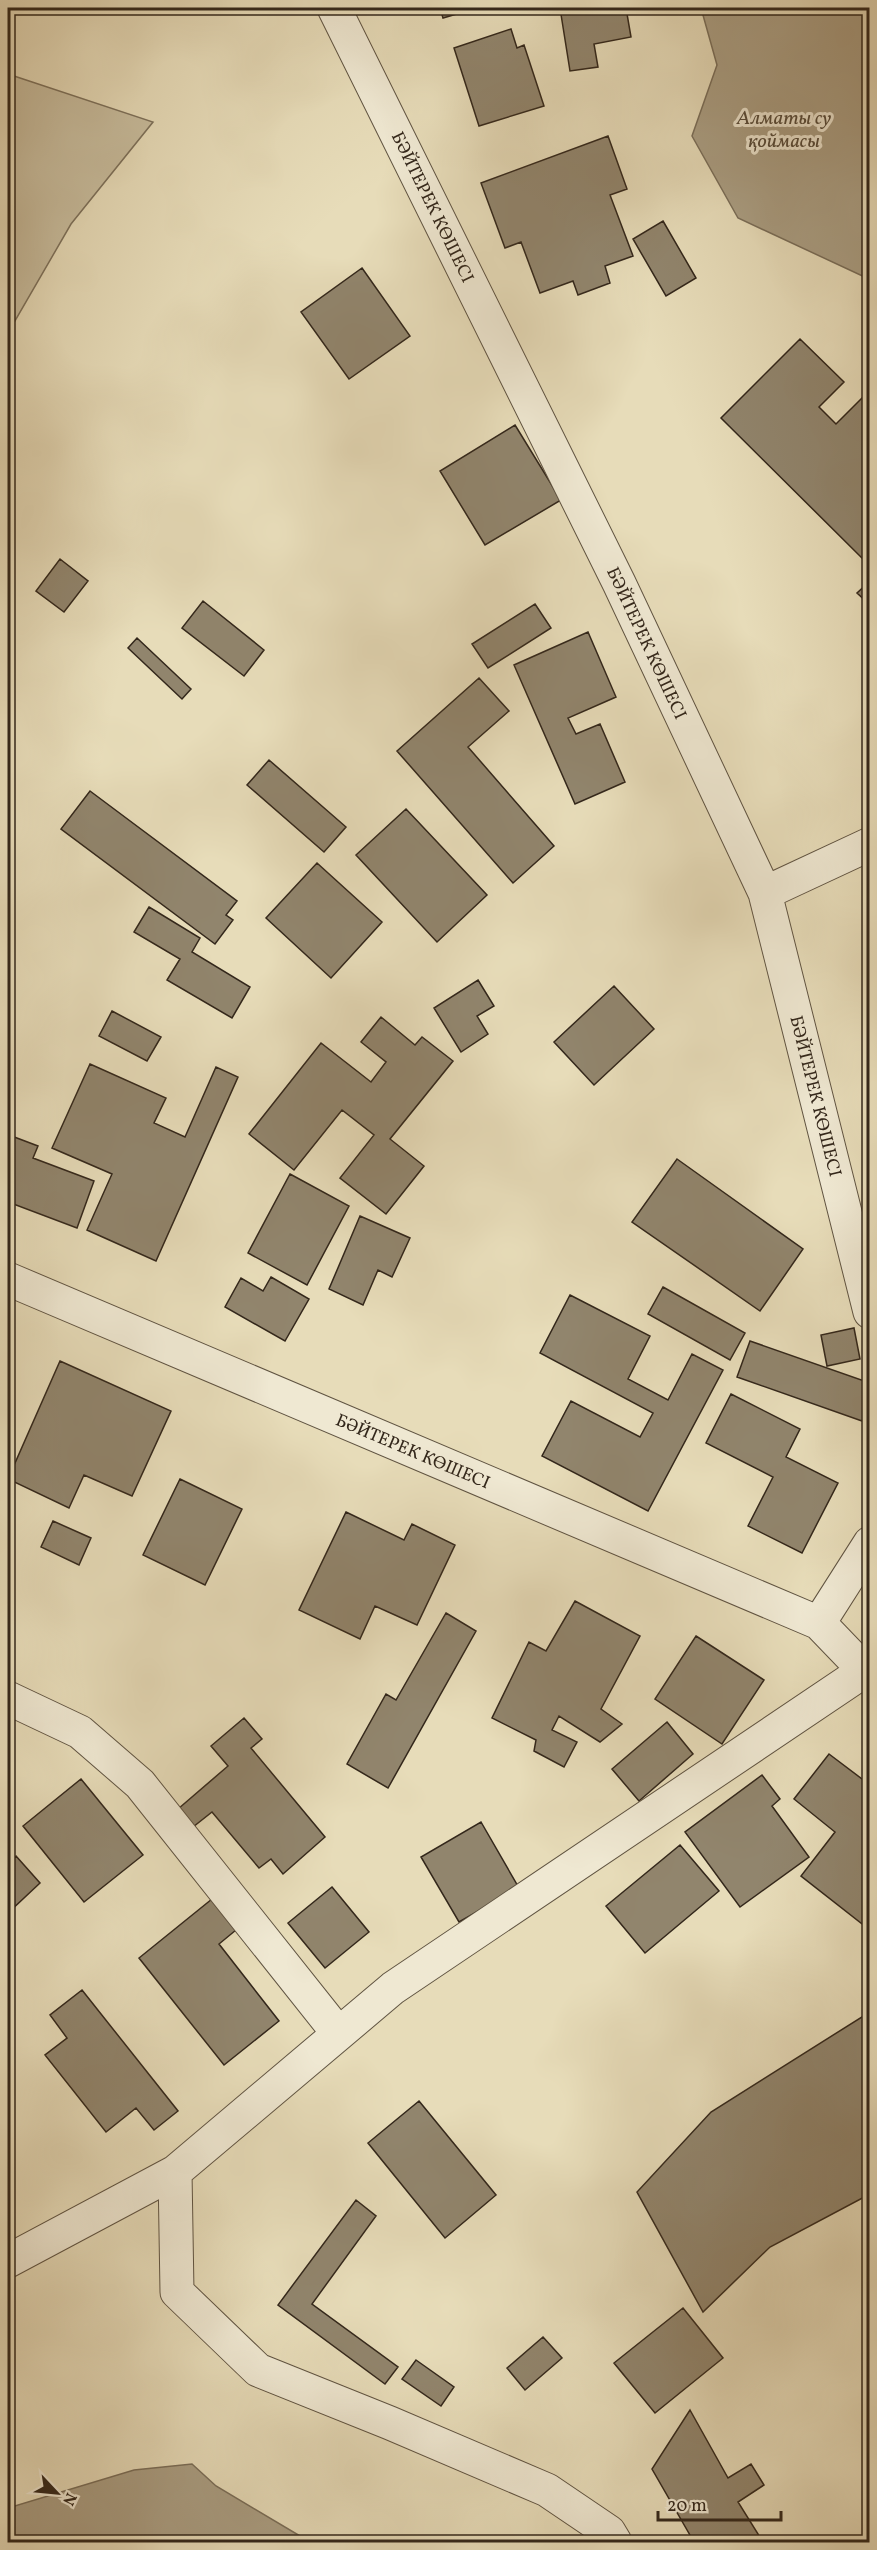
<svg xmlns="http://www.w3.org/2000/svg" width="877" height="2550" font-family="Vollkorn,serif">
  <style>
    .green { fill: #c8bd9e; stroke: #7e725c; stroke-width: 1.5 }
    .water { fill: #aa9e83; stroke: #7a6e59; stroke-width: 1.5 }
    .building { fill: #91856d; stroke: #33271b; stroke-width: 1.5 }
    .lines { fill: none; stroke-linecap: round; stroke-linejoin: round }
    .minor-casing { stroke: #605442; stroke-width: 35 }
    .minor { stroke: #efe8d2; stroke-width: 33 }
    .labels { text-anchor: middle; stroke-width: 6; stroke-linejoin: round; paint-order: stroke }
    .street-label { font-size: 18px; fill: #33271b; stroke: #efe8d2 }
    .water-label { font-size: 20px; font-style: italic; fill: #574b3a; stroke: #efe8d2 }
  </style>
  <rect width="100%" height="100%" fill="#e7dcb9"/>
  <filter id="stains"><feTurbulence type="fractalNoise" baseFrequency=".00333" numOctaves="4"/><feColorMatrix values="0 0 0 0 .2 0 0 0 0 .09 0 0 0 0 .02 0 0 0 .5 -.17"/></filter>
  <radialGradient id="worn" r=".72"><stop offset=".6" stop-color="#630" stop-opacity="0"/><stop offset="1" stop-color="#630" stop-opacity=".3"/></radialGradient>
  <path class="green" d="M8 74 153 122 71 224 8 333Z"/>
  <path class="water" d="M701 8H869V279L738 218 692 136 717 65Z
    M192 2464 216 2486 300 2536 336 2542H8V2508L134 2470Z"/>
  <path class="building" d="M440 8H477L443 18Z
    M560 8H626L631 37 594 44 598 67 570 71Z
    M511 29 517 48 524 45 544 106 479 126 454 48Z
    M608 136 627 189 610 195 633 256 605 266 610 283 578 295 573 281 540 293 521 242 505 248 481 183Z
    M663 221 696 278 666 296 633 239Z
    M362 268 410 336 349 379 301 312Z
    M800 339 844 382 819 407 836 424 870 390V566L721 418Z
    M515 425 561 500 485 545 440 471Z
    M60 559 88 581 64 612 36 591Z
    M870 581V605L857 593Z
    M203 601 264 650 244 676 182 628Z
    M535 604 551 628 488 668 472 644Z
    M588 632 616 697 568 718 576 734 600 724 625 782 575 804 514 665Z
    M137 638 191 689 182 699 128 648Z
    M479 678 509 711 468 747 554 846 513 883 397 751Z
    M269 760 346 827 324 852 247 785Z
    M90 791 237 901 226 915 233 920 215 944 61 829Z
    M406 809 487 895 437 942 356 855Z
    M317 863 382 922 331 978 266 918Z
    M149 907 200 938 192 952 250 987 232 1018 167 980 180 959 134 932Z
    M478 980 494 1006 477 1016 488 1034 461 1052 434 1008Z
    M614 986 654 1029 594 1085 554 1042Z
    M112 1011 161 1037 147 1061 99 1036Z
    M381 1017 415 1045 422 1037 453 1061 390 1139 424 1166 386 1214 340 1178 374 1135 342 1110 294 1170 249 1134 321 1043 371 1082 386 1062 361 1042Z
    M90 1064 166 1098 154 1123 185 1137 216 1067 238 1077 156 1261 87 1230 112 1174 52 1148Z
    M9 1135 38 1146 33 1158 94 1181 77 1228 8 1202V1140Z
    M677 1159 803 1249 760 1311 632 1222Z
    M290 1174 349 1206 307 1285 248 1253Z
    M360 1216 410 1238 392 1277 378 1270 363 1305 329 1289Z
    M271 1277 309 1299 285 1341 225 1307 241 1278 263 1291Z
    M663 1287 745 1333 730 1360 648 1314Z
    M570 1295 650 1336 628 1379 668 1400 692 1354 723 1370 648 1511 542 1456 571 1401 640 1437 653 1413 540 1353Z
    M854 1328 860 1359 827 1366 821 1335Z
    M750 1341 870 1383V1400L862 1421 737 1377Z
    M60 1361 171 1411 132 1496 84 1475 69 1508 8 1479Z
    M731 1394 800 1429 786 1457 838 1483 802 1553 748 1526 773 1477 706 1443Z
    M180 1479 242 1509 205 1585 143 1555Z
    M346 1512 404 1540 412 1524 455 1545 417 1625 375 1606 360 1639 299 1610Z
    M53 1521 91 1538 79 1565 41 1547Z
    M575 1601 640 1636 601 1709 622 1724 600 1742 559 1716 552 1730 577 1742 564 1767 534 1751 536 1740 492 1718 529 1642 546 1651Z
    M446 1613 476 1631 388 1788 347 1764 386 1694 396 1700Z
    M696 1636 764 1680 722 1744 655 1699Z
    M244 1718 262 1739 251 1748 325 1837 283 1874 271 1859 259 1868 212 1812 193 1827 178 1809 228 1766 211 1746Z
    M667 1722 693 1754 639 1801 612 1769Z
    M829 1754 870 1785V1923L866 1927 801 1876 835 1832 794 1799Z
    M762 1775 780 1799 772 1806 809 1857 740 1907 685 1832Z
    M81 1779 143 1855 84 1902 23 1826Z
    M481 1822 519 1888 459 1922 421 1857Z
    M680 1845 719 1891 645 1953 606 1906Z
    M16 1856 40 1883 8 1913V1864Z
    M332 1887 369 1932 325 1968 288 1923Z
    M212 1899 236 1930 219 1944 279 2021 224 2065 139 1958Z
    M82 1990 178 2111 154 2130 136 2108 106 2132 45 2055 67 2038 50 2015Z
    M865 2015 870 2023V2194L770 2247 703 2312 637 2192 711 2112Z
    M419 2101 496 2195 445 2238 368 2143Z
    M356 2200 376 2216 312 2304 398 2367 385 2384 278 2305Z
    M683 2308 723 2358 655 2413 614 2363Z
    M543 2337 562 2358 525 2390 507 2368Z
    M416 2360 454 2387 441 2406 402 2379Z
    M690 2410 728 2478 751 2464 764 2485 738 2502 763 2542H694L652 2469Z"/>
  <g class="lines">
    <defs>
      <path id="minor" d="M334 8 619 583 765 893 870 1312
        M765 893 870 844
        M8 1279 819 1623 870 1676
        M819 1623 870 1543
        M8 1698 80 1732 140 1784 338 2033
        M175 2172 177 2292 258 2370 390 2423 547 2490 609 2532 615 2542
        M8 2261 175 2172 393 1988 864 1671"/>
    </defs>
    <use href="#minor" class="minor-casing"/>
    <use href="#minor" class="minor"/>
  </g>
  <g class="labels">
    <g class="street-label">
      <text transform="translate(433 207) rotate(64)" y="6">БӘЙТЕРЕК КӨШЕСІ</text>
      <text transform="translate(647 643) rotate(65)" y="6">БӘЙТЕРЕК КӨШЕСІ</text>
      <text transform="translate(816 1096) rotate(76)" y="6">БӘЙТЕРЕК КӨШЕСІ</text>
      <text transform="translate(413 1451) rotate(23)" y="6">БӘЙТЕРЕК КӨШЕСІ</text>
    </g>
    <g class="water-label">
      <text x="784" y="124">Алматы су<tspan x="784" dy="23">қоймасы</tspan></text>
    </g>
  </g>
  <rect width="877" height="2550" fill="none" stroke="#e7dcb9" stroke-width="30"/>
  <rect x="9" y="9" width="859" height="2532" fill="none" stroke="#33271b" stroke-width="3"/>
  <rect x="15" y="15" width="847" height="2520" fill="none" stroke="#33271b" stroke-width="1.5"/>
  <g transform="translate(57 2493) rotate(116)" stroke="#efe8d2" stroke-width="4.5" paint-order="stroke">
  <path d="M0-4.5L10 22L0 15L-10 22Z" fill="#33271b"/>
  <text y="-9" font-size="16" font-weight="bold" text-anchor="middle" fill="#33271b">N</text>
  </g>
  <path d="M658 2511v9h123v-9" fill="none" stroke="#33271b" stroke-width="3"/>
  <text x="667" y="2511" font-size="18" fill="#33271b" stroke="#efe8d2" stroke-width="4.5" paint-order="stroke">20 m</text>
  <rect width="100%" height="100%" filter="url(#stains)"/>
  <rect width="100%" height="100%" fill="url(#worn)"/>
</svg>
